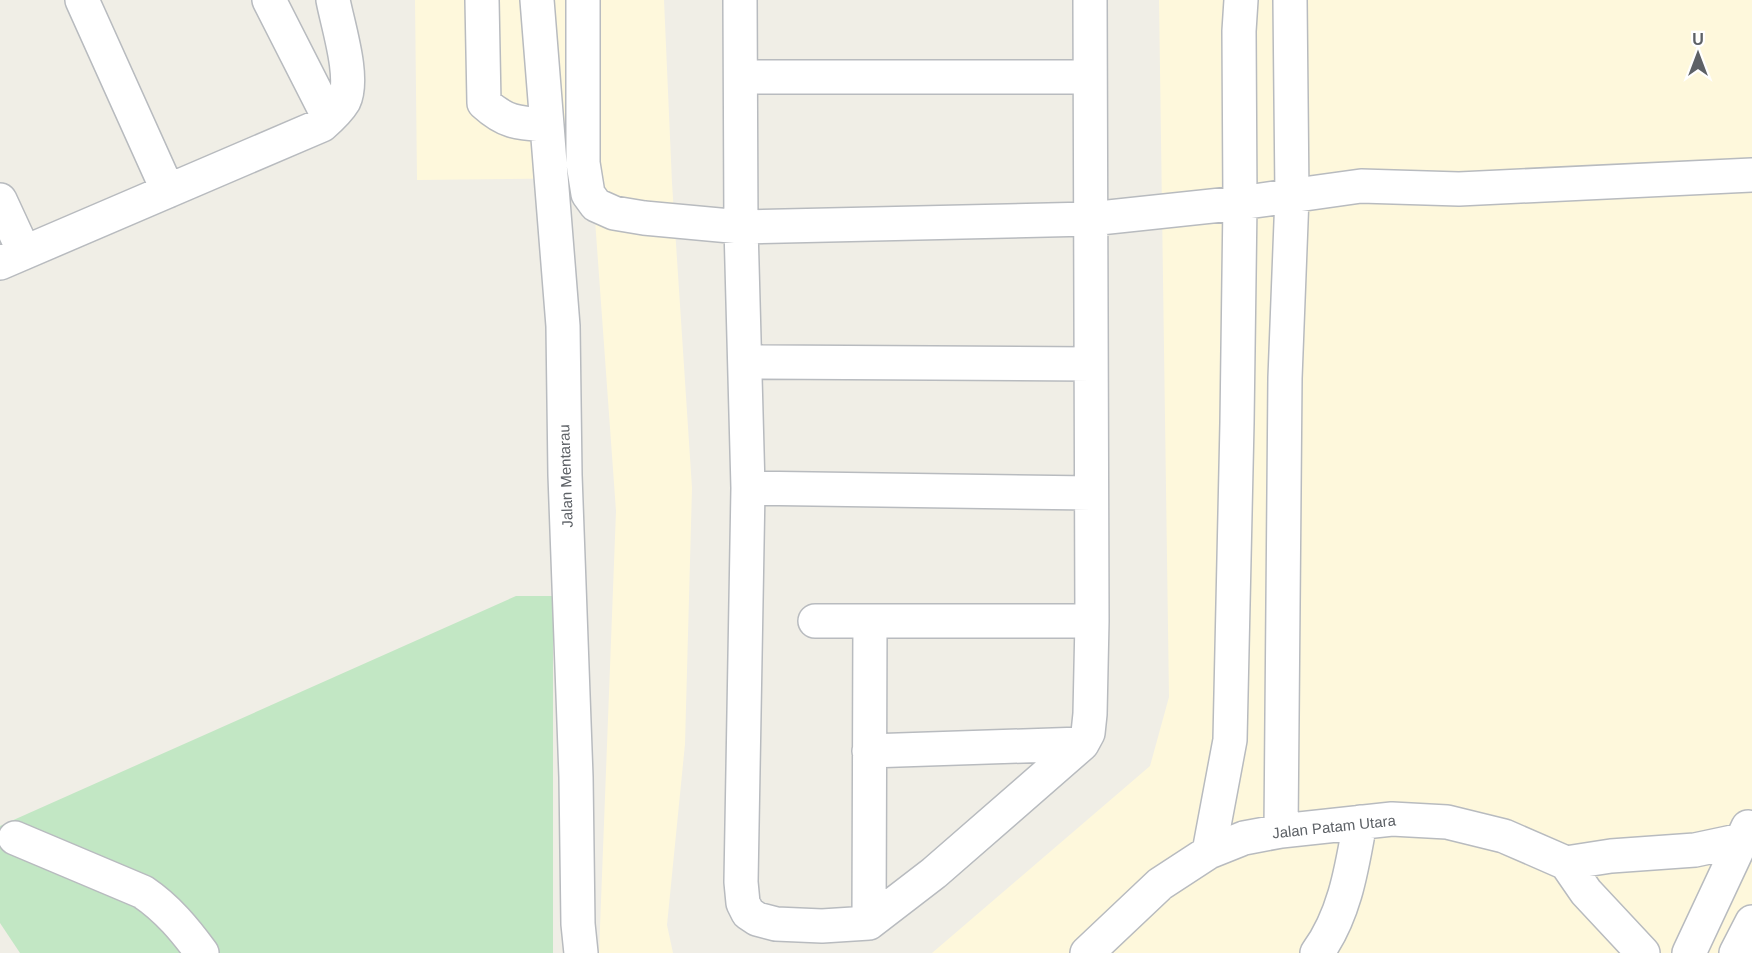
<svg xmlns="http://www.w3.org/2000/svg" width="1752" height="953" font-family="Helvetica,sans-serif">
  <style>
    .commercial { fill: #fef8dc }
    .green { fill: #c2e7c4 }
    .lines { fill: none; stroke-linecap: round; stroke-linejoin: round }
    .minor-casing { stroke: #b8bbbf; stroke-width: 36 }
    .minor { stroke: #fff; stroke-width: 33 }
    .labels { text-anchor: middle; stroke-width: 5; stroke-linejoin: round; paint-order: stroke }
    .street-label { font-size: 15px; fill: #5d6166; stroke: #fff }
  </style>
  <rect width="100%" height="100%" fill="#f0eee6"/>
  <path class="commercial" d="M415 0H664L672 183 692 488 685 744 667 925 673 953H599L616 511 592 178 417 180Z
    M1159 0H1752V953H932L1150 766 1169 697Z"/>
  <path class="green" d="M516 596H553V953H20L0 923V826Z"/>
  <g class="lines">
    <defs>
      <path id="minor" d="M82 0 168 191
        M269 0 329 118
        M482 0 484 103C506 123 518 123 547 125
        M537 0 563 326 565 475 576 777 578 924 581 953
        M583 0V163L588 194 596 205 614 213 644 218 741 227 1090 219 1240 203 1361 186 1459 189 1752 175
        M740 0 741 227 748 488 741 882 743 903 748 913 757 919 776 924 822 926 869 923 934 873 1082 744 1088 733 1090 714 1092 621 1090 0
        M741 77H1090
        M0 200 24 252
        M0 263 322 125C330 118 338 111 344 101 355 78 338 26 333 0
        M745 362 1091 364
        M748 488 1091 493
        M815 621H1092
        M869 751 1082 744
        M1281 831 1285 378 1292 196 1290 0
        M15 838 143 892C168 909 185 930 202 953
        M1209 852 1230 740 1237 423 1240 203 1239 31 1241 0
        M1566 863 1611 856 1695 850 1742 840
        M869 923 870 621
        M1087 953 1160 884 1209 852 1244 838 1281 831 1392 819 1447 822 1504 836 1566 863 1586 892 1643 953
        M1317 953C1345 915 1352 867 1360 822
        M1689 953 1748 827
        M1736 953 1752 922"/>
    </defs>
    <use href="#minor" class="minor-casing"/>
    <use href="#minor" class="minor"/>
  </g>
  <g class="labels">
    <g class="street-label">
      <text transform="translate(566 476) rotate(-92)" y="5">Jalan Mentarau</text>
      <text transform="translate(1334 827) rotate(-6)" y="5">Jalan Patam Utara</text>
    </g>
  </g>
  <g transform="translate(1698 54)" stroke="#ffffff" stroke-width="4.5" paint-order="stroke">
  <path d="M0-4.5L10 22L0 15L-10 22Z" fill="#5d6166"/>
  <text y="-9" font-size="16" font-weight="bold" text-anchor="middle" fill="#5d6166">U</text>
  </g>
</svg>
